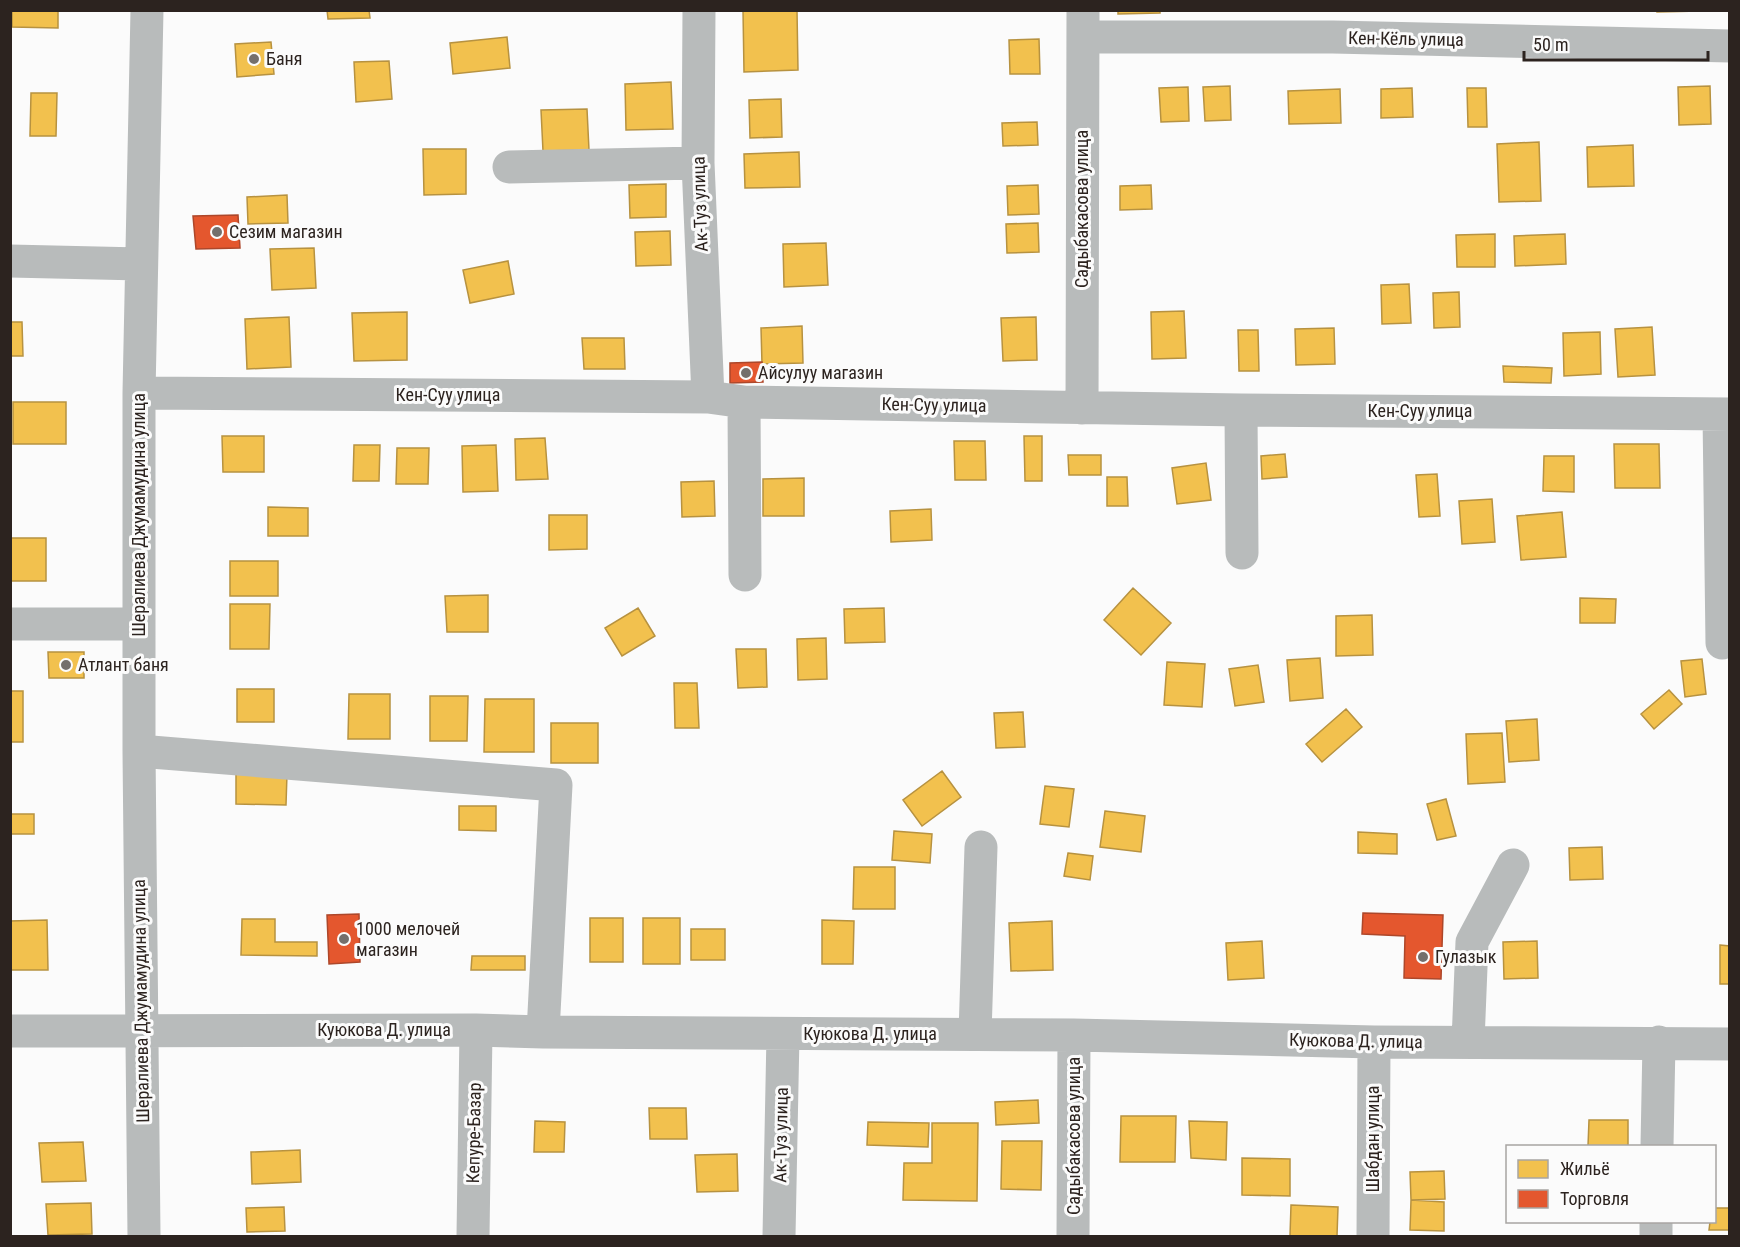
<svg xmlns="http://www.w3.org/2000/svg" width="1740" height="1247" font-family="'Roboto Condensed',sans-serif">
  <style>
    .homes { fill: #f2c14e; stroke: #b79240; stroke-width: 1.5 }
    .shops { fill: #e4572e; stroke: #ad472a; stroke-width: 1.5 }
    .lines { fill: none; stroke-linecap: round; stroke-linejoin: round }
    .minor { stroke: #b8bbbb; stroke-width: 33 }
    .poi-dot { fill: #746f6c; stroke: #fbfbfb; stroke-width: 2 }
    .labels { text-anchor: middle; stroke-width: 6; stroke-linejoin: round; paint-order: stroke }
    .street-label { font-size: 18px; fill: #2c231f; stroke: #fbfbfb }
    .poi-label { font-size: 18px; fill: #2c231f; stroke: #fbfbfb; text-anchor: start }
  </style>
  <rect width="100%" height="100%" fill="#fbfbfb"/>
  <path class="homes" d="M12 10H58V28L12 27Z
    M327 10H369L370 18 328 19Z
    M743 10H797L798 70 744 72Z
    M1118 10H1160V13L1118 14Z
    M1657 10H1700V11L1657 12Z
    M507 37 510 68 453 74 450 43Z
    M1039 39 1040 74H1010L1009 40Z
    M271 42 274 74 237 77 235 44Z
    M389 61 392 99 356 102 354 62Z
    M671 82 673 129 626 130 625 84Z
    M1230 86 1231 120 1205 121 1203 87Z
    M1710 86 1711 124 1679 125 1678 87Z
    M1188 87 1189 121 1161 122 1159 88Z
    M1412 88 1413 117 1381 118V89Z
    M1467 88H1486L1487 127H1468Z
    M1340 89 1341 123 1289 124 1288 91Z
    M31 93H57L56 136H30Z
    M781 99 782 137 750 138 749 100Z
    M587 109 589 150 543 151 541 110Z
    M1037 122 1038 145 1003 146 1002 123Z
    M1539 142 1541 201 1499 202 1497 144Z
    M1633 145 1634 186 1588 187 1587 147Z
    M423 149H466V194L424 195Z
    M799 152 800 187 745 188 744 154Z
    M666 184V217L630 218 629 185Z
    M1038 185 1039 214 1008 215 1007 186Z
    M1151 185 1152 209 1120 210V186Z
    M287 195 288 223 248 224 247 197Z
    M1038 223 1039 252 1007 253 1006 224Z
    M670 231 671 265 636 266 635 232Z
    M1495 234V267H1457L1456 235Z
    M1565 234 1566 264 1515 266 1514 236Z
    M826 243 828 285 784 287 783 244Z
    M314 248 316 288 272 290 270 249Z
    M508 261 514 294 470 303 463 270Z
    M1409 284 1411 323 1382 324 1381 285Z
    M1459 292 1460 327 1434 328 1433 293Z
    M1184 311 1186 358 1152 359 1151 312Z
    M407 312V360L354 361 352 313Z
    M289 317 291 367 247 369 245 319Z
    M1036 317 1037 360 1003 361 1001 318Z
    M10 322H22L23 356H10Z
    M802 326 803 363 762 364 761 328Z
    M1652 327 1655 375 1618 377 1615 329Z
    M1334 328 1335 364 1296 365 1295 329Z
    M1238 330H1258L1259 371H1239Z
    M1600 332 1601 374 1564 376 1563 333Z
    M582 338H624L625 369H584Z
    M1503 366 1552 368 1551 383 1504 382Z
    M13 402H66V444H13Z
    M222 436H264V472H223Z
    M1024 436H1042V481H1025Z
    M545 438 548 479 516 480 515 439Z
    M954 441H985L986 480H955Z
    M1614 444H1659L1660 488H1615Z
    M354 445H380L379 481H353Z
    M496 445 498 491 463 492 462 446Z
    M397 448H429L428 484H396Z
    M1285 454 1287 477 1262 479 1261 456Z
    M1068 455H1101V475H1069Z
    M1544 456H1574V492L1543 491Z
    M1206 463 1211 500 1177 504 1172 468Z
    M1437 474 1440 516 1419 517 1416 475Z
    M1107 477H1127L1128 506H1107Z
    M804 478V516H763V479Z
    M714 481 715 516 682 517 681 482Z
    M1492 499 1495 542 1462 544 1459 501Z
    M268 507 308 508V536H268Z
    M931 509 932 540 891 542 890 511Z
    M1562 512 1566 557 1521 560 1517 516Z
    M549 515H587V549L549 550Z
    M10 538H46V581H10Z
    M230 561H278V596H230Z
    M1133 588 1171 623 1141 655 1104 620Z
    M488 595V632H447L445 596Z
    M1580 598 1616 599 1615 623H1580Z
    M230 604H270L269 649H230Z
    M638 608 655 636 622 656 605 628Z
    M884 608 885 642 845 643 844 609Z
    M1372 615 1373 655 1336 656V616Z
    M826 638 827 679 798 680 797 639Z
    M736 649H766L767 687 738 688Z
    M48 652H84V678H49Z
    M1320 658 1323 698 1290 701 1287 660Z
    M1702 659 1706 694 1685 697 1681 661Z
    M1167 662 1205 664 1202 707 1164 705Z
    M1258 665 1264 702 1235 706 1229 669Z
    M674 683H697L699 728H675Z
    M237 689H274V722H237Z
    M1669 690 1682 704 1654 729 1641 714Z
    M10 691H23V742H10Z
    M349 694H390V739H348Z
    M430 696H468L467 741H430Z
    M485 699H534V752H484Z
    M1346 709 1362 727 1322 762 1306 744Z
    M1023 712 1025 747 996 748 994 713Z
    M1537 719 1539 760 1509 762 1506 721Z
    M551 723H598V763H551Z
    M1502 733 1505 782 1468 784 1466 734Z
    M942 771 961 797 922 826 903 800Z
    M236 774H287L286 805 236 804Z
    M1045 786 1074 789 1069 827 1040 824Z
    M1446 799 1456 836 1437 840 1427 804Z
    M459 806H496V831L459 830Z
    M1105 811 1145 816 1141 852 1100 847Z
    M10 814H34V834H10Z
    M894 831 932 834 930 863 892 860Z
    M1358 832 1397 834V854L1358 853Z
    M1602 847 1603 879 1570 880 1569 848Z
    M1068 853 1093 856 1090 880 1064 876Z
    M854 867H895V909H853Z
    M590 918H623V962H590Z
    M643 918H680V964H643Z
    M242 919H275V942H317V956L241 955Z
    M47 920 48 970H10V921Z
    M822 920 854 921 853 964H822Z
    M1052 921 1053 970 1011 971 1009 923Z
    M691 929H725V960H691Z
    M1262 941 1264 978 1228 980 1226 943Z
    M1537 941 1538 978 1504 979 1503 942Z
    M1720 945 1730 946V984H1720Z
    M472 956H525V970H471Z
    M1038 1100 1039 1123 996 1125 995 1102Z
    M649 1108H686L687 1139H650Z
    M1121 1116H1176L1175 1162H1120Z
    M1589 1120H1628V1146H1588Z
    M535 1121 565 1122 564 1152H534Z
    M1189 1121 1227 1122 1226 1160 1191 1158Z
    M868 1122 929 1123 928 1147 867 1145Z
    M932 1123H978L977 1201 903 1200 904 1163H932Z
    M1002 1141H1042L1041 1190 1001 1189Z
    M83 1142 86 1181 42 1182 39 1143Z
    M300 1150 301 1182 252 1184 251 1152Z
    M737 1154 738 1191 697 1192 695 1155Z
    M1242 1158 1290 1159V1196L1242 1195Z
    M1444 1171 1445 1199 1411 1200 1410 1172Z
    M1411 1200 1444 1202V1231L1410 1230Z
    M91 1203 92 1234 48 1235 46 1204Z
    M1291 1205 1338 1207 1337 1236H1290Z
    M284 1207 285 1231 247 1232 246 1208Z
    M1714 1208H1730V1230H1709L1710 1222H1714Z"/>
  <path class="shops" d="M238 215 240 248 196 249 193 216Z
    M762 362 763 382 730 383V363Z
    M1363 913 1443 915 1441 979 1404 978 1405 936 1362 934Z
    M359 914 360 962 329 964 327 915Z"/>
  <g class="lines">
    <path class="minor" d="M699 10 698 163 708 397
      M1083 37H1333L1730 46
      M509 167 698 163
      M10 261 141 264
      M139 393 708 397 744 402 1241 410 1730 414
      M744 402 745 575
      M1082 408 1083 10
      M1241 410 1242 553
      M1719 414 1722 643
      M10 624H139
      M139 751 556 785 543 1032
      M10 1031 476 1030 543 1032 1074 1035 1374 1042 1730 1044
      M975 1034 981 847
      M1468 1042 1472 942 1513 865
      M1657 1146 1659 1042
      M144 1236 139 751V393L147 10
      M473 1236 476 1030
      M779 1236 783 1034
      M1073 1236 1074 1035
      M1373 1236 1374 1042
      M1656 1236V1222"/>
  </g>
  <g class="poi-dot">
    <circle cx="254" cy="59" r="6"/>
    <circle cx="217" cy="232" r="6"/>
    <circle cx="746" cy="373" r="6"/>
    <circle cx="66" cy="665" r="6"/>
    <circle cx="344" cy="939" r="6"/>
    <circle cx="1423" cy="957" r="6"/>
  </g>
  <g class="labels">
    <g class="street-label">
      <text transform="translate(1406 39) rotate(1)" y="6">Кен-Кёль улица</text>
      <text transform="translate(700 204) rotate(-92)" y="6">Ак-Туз улица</text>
      <text transform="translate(1082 209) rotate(-90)" y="6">Садыбакасова улица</text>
      <text x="448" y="401">Кен-Суу улица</text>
      <text transform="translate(934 405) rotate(1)" y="6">Кен-Суу улица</text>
      <text x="1420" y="417">Кен-Суу улица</text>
      <text transform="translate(139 515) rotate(-90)" y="6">Шералиева Джумамудина улица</text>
      <text transform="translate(141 1001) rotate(-91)" y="6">Шералиева Джумамудина улица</text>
      <text x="384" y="1036">Куюкова Д. улица</text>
      <text x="870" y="1040">Куюкова Д. улица</text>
      <text transform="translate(1356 1041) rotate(1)" y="6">Куюкова Д. улица</text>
      <text transform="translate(474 1133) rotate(-89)" y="6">Кепуре-Базар</text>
      <text transform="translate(781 1135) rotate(-89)" y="6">Ак-Туз улица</text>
      <text transform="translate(1074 1136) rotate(-90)" y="6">Садыбакасова улица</text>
      <text transform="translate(1373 1139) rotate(-90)" y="6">Шабдан улица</text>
    </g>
    <g class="poi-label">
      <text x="266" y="65">Баня</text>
      <text x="229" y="238">Сезим магазин</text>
      <text x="758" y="379">Айсулуу магазин</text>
      <text x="78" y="671">Атлант баня</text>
      <text x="356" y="935">1000 мелочей<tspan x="356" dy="21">магазин</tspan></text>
      <text x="1435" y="963">Гулазык</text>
    </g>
  </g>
  <rect width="1740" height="1247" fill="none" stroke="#2c231f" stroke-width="24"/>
  <rect x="1506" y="1145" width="210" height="78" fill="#fbfbfb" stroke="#a8a5a3" stroke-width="1.5"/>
  <rect x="1518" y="1160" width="30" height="18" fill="#f2c14e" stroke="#a8a5a3" stroke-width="1.5"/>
  <text x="1560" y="1175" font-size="18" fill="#2c231f">Жильё</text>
  <rect x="1518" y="1190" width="30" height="18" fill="#e4572e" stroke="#a8a5a3" stroke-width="1.5"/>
  <text x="1560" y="1205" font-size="18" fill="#2c231f">Торговля</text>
  <path d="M1524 51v9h184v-9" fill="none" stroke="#2c231f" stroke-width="3"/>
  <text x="1533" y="51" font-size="18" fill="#2c231f" stroke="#fbfbfb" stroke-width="4.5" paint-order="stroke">50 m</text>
</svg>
